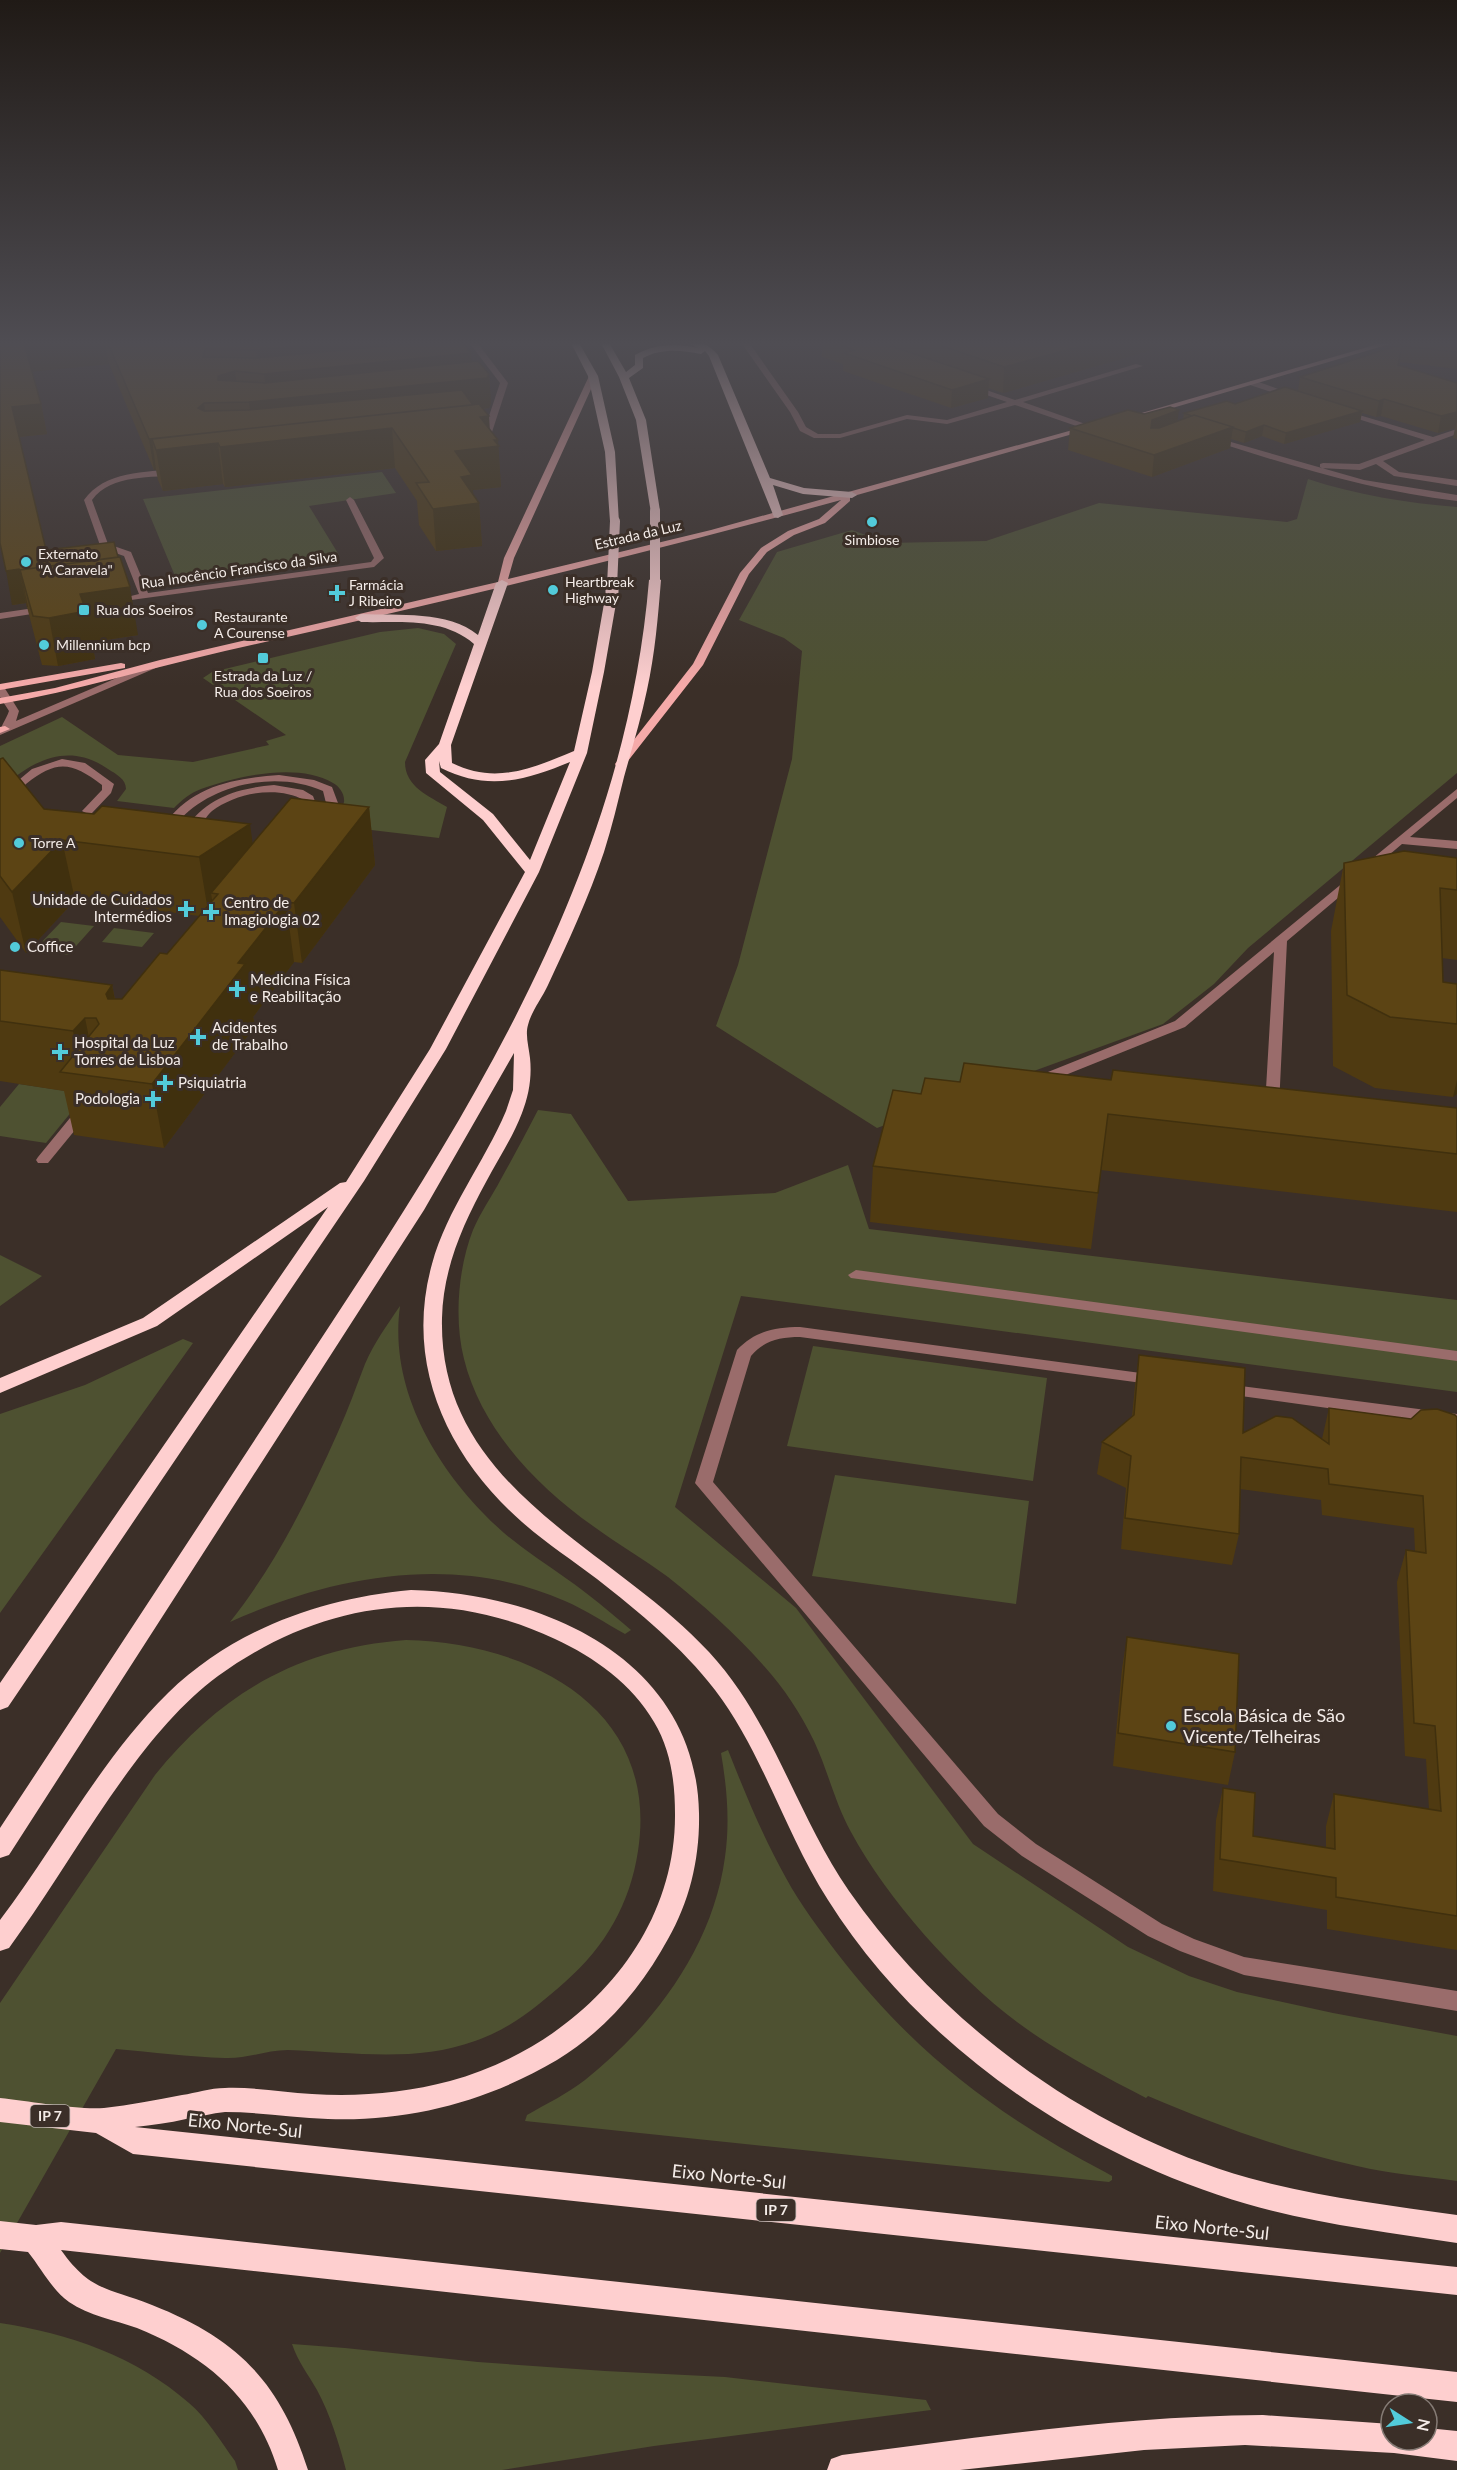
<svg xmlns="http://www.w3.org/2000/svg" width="1457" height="2470" font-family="Lato,sans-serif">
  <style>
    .green { fill: #4e5131 }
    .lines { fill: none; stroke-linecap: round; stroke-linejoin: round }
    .minor { fill: #9a6c6b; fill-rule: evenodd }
    .major { fill: #f5aaa9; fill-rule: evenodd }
    .highway { fill: #fecfcf; fill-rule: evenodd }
    .highway-bridge-far1 { stroke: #fecfcf; stroke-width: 10 }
    .highway-bridge { stroke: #fecfcf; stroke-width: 13 }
    .wall { fill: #4f3a11 }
    .shaded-wall { fill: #40300e }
    .building { fill: #5c4414; stroke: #40300e; stroke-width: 1.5 }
    .poi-dot { fill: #52cbda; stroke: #3b2f28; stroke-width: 2 }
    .labels { text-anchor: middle; stroke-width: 6; stroke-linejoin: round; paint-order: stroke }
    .far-street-label { font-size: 14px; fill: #f4ece8; stroke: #3b2f28 }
    .far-poi-label { font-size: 14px; fill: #f4ece8; stroke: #3b2f28; text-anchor: start }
    .shield { fill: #3b2f28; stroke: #bcb3ae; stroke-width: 1.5 }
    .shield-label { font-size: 14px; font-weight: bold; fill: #f4ece8 }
    .poi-label { font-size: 15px; fill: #f4ece8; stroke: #3b2f28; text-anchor: start }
    .near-poi-label { font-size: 18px; fill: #f4ece8; stroke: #3b2f28; text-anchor: start }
    .near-street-label { font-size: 18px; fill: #f4ece8; stroke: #3b2f28 }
  </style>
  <rect width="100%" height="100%" fill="#3b2f28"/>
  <path class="green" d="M382 472 396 493 309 506 339 555 175 576 143 499Z
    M1308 479C1357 495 1406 503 1457 507V773L1248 948 1214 984 1163 1024 877 1128 716 1026 738 965 792 759 802 651 784 638 739 620 777 552 852 530 887 543 986 541 1099 503 1287 522 1297 519Z
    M418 628 444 634 456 644 405 762C405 787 429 796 447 807L439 838 329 825C334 818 342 810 344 802 345 794 339 786 333 783 298 762 237 776 201 789 190 793 182 800 174 808L117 801 126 789C126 779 116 774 108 769 70 742 34 759 3 787H0V746L62 717 118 755 193 762 269 745 266 741 286 735 203 678 212 672 380 632Z
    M61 922 94 926 68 955 34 950Z
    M114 928 154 933 142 947 102 942Z
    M19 1084 86 1094 46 1143 0 1136V1107Z
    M538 1110 571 1114 628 1201 775 1193 848 1165 869 1229 1457 1300V1392L741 1296 675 1507 796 1608 973 1844 1128 1947 1189 1976 1237 1992 1333 2013 1457 2036V2181C1424 2176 1390 2174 1357 2166 1284 2150 1216 2125 1148 2096L1146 2098C1102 2075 1057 2052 1017 2022 956 1976 887 1899 851 1832 835 1803 828 1771 814 1741 801 1714 784 1688 764 1666 735 1633 702 1604 668 1577 644 1559 617 1544 593 1526 536 1486 481 1428 464 1359 454 1320 458 1268 473 1230 480 1213 492 1196 501 1179 514 1156 526 1133 538 1110Z
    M0 1255 42 1276 0 1306Z
    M400 1306C388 1393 441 1477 504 1533 524 1550 546 1564 567 1579 590 1595 610 1612 631 1630L625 1634C605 1623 586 1610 565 1601 456 1553 335 1575 230 1622 276 1564 308 1499 338 1432 348 1410 356 1387 365 1364 374 1343 387 1325 400 1306Z
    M183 1339 193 1343 0 1613V1414L85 1385Z
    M813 1346 1047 1378 1033 1481 787 1446Z
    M835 1475 1029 1501 1016 1604 812 1576Z
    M406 1640C529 1643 660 1707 638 1851 630 1904 605 1947 565 1982 538 2006 510 2029 475 2041 415 2063 351 2052 288 2050 267 2050 246 2059 225 2058 189 2057 152 2052 116 2049L0 2253V2003L155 1775C222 1692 300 1648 406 1640Z
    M728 1750C745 1793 763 1837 786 1878 800 1904 819 1929 837 1953 912 2051 996 2115 1105 2172L1112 2176V2180L1109 2182 525 2121 527 2115C546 2104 567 2094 585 2080 654 2025 713 1947 725 1857 730 1822 727 1788 721 1753Z
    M0 2323C68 2333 137 2357 189 2403 207 2418 221 2442 235 2461L238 2470H0Z
    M292 2344 345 2348 478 2362 605 2371 725 2377 926 2400 931 2410 654 2446 502 2470H346C339 2443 330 2414 317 2390 308 2374 298 2362 292 2344Z"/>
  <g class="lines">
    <path class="minor" d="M468 341H476L508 383 492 432 486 440 476 442 472 440 484 431 500 383Z
      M740 341H748L798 412 806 427 818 434H840L907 415 947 420 1007 402 966 388V384H969L1015 400 1136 364 1143 366 1023 402 1091 426 1092 428 1088 430 1015 405 947 424 907 419 840 438H814L800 431 790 412Z
      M1250 381H1256L1297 396 1290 398 1250 385Z
      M1339 409 1433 437 1457 429V434L1383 461 1399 472 1457 480V486L1394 476 1376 464 1360 470 1320 468V464L1323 463 1359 464 1425 440 1339 413Z
      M1210 436 1364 480 1457 495V501C1372 491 1291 466 1210 440Z
      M178 469 182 472 181 474C152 479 112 473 92 500L108 544 131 552 148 593 371 562 374 558 346 500 350 497 354 500 384 558 374 567 131 600V596L139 594 124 556 101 548 84 500C104 471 146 472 178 469Z
      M48 606 53 609 51 611 0 619V613Z
      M154 662 158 663V667L0 735C0 726 6 720 9 711L0 697V686L4 687 19 711 16 721Z
      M62 759 85 763 114 784 111 793 92 813 88 814 82 811 102 790V785C72 762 57 759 26 784 21 789 18 793 10 791L8 789 32 769Z
      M279 775 314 780 332 787 338 803 325 821H317L315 819 326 803 323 791C276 770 210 784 177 823H169L167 821C194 785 237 778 279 775Z
      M274 785 303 790 313 796 316 804 304 819 300 820 294 817 304 804V800C277 785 236 793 212 811 206 816 203 825 195 827L189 824C210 796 241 788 274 785Z
      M1457 789V798L1410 837 1457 841V849L1402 844 1287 941 1279 1106 1277 1109 1272 1110 1265 1106 1274 952 1185 1027 1043 1084H1033L1031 1081 1033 1078 1175 1021Z
      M84 1106 89 1107 91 1110 89 1113 48 1163H38L36 1160 38 1157 79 1107Z
      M856 1270 1457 1351V1361L851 1278 848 1275Z
      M800 1327 1163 1376 1165 1380 1163 1384 1157 1385 800 1337C780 1337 765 1340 751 1356L713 1482 998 1814 1036 1844 1162 1924 1194 1939 1244 1957 1457 1991V2011L1244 1975 1180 1951 1148 1936 1022 1856 984 1826 695 1483 737 1350C755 1331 775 1327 800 1327Z
      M1225 1384 1457 1414V1426L1219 1393 1217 1389 1219 1385Z"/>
    <path class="major" d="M1388 341H1400L1128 421 1121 419Z
      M590 374 597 376 514 558 508 579 711 530 1087 426 1094 428 850 497V501L825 523 794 535 767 552 749 574 703 665 624 766H616L615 764 693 664 740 573 761 548 788 531 819 519 841 500C637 556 431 605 225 651 150 668 76 691 0 704V698L55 688 160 660 498 582 504 558Z
      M121 663 125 664V668L0 690V684Z
      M5 726 10 729 0 733V727Z"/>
    <path class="highway" d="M570 341H578L598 376 615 452 619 523 615 524 610 521 605 452 588 376Z
      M600 341H608L626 372 635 365V355C655 344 676 343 698 348L684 341C698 341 708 343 718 355L770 478 804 488 852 492 857 495 852 498 803 494 773 485 783 515 778 518 774 517 709 356 705 351 701 354C681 350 661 348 643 358V368L629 378 646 420 660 511 655 514 651 513 636 420 619 377Z
      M655 577 661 580C658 617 655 654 647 690 641 719 632 748 624 777 618 801 612 827 604 852 589 897 568 942 548 985 542 998 531 1012 528 1025 525 1035 529 1048 530 1058 532 1077 529 1095 522 1113 513 1137 498 1159 486 1182 463 1224 443 1269 442 1318 438 1489 610 1545 709 1652 773 1721 796 1814 849 1891 943 2026 1090 2133 1249 2178 1317 2197 1387 2205 1457 2215V2243C1387 2232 1316 2224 1247 2204 1082 2156 920 2047 828 1900 785 1833 763 1753 715 1690 682 1647 639 1612 597 1579 572 1560 546 1543 522 1522 447 1456 404 1364 432 1264 447 1209 484 1163 506 1111L513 1090 514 1053 424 1210 9 1855 0 1858V1828C97 1681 194 1533 290 1386 454 1137 624 886 649 580Z
      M502 580 508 583 451 745 452 763C496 785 533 768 574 751L592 672 606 592 612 589 618 592 604 672 587 753 539 872 446 1049 364 1181 8 1707 0 1710V1683L328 1207 157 1326 0 1393V1378L143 1318 340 1183 346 1182 430 1049 525 872 483 820 426 773 425 760 439 744 474 644C443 617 400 623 361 622L355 618 361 614C398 616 448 610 478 635L496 583ZM439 761 441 768C487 791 524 781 570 762L530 860 493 814 440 772Z
      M411 1590C545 1593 696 1660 699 1813 700 1857 690 1901 668 1939 642 1987 605 2031 557 2060 488 2101 409 2122 328 2119 294 2118 259 2112 225 2112 212 2113 199 2117 186 2119 169 2123 152 2125 135 2127L1457 2267V2295L133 2154 96 2133 0 2122V2098C29 2101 77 2110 104 2108 130 2105 156 2100 182 2095 196 2093 210 2088 225 2088 254 2087 283 2092 312 2094 358 2097 405 2093 450 2081 571 2048 676 1945 675 1814 675 1783 671 1750 654 1722 632 1684 594 1657 555 1639 439 1584 322 1601 218 1676 139 1734 79 1850 21 1931L9 1948 0 1951V1920C56 1846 101 1759 168 1693 234 1629 322 1598 411 1590Z
      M0 2221 36 2225 61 2222 1457 2372V2402L61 2250C91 2292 107 2287 152 2305 238 2339 280 2382 308 2470H278C256 2398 206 2356 137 2328 115 2320 89 2316 69 2302 52 2290 41 2268 28 2252L0 2249Z
      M1263 2415 1391 2424V2440H1427V2428L1457 2431V2461L1394 2453 1245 2445 1144 2450 960 2470H827L831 2459 842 2455C982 2437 1122 2416 1263 2415Z"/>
    <path class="highway-bridge-far1" d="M655 511V580
      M612 586 615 521"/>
    <path class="highway-bridge" d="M612 592V584"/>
  </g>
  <path class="wall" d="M0 341H461L471 353V362L489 374 491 403 489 408 483 409 489 429 498 445 501 487 473 490V494L479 503 482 546 436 551 419 525 417 501 395 468 225 487 223 484 163 491 158 480 156 470H154L109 364 32 371 41 404 47 434 19 437 46 550 138 635 92 642 95 659 58 666 42 665 26 603 12 605Z
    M822 341H1183L1003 393 988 388V398L951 408 843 371V364L822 357Z
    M1412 341H1457V369L1400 362 1399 366 1457 383V439L1453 438 1455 428 1438 433 1381 416 1376 417 1362 413 1360 422 1284 444 1262 436 1244 443 1231 439 1230 448 1152 477 1068 450 1070 428 1177 421 1183 419 1184 413 1298 391 1300 377Z
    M0 759 44 809 253 844 369 807 375 865 302 963 294 962 253 1017 255 1026 164 1148 74 1135 64 1091 0 1081V970L112 985 115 999H122L167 954 199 916 75 900 26 953 0 917Z
    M1457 858V960L1442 958 1443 982 1457 984V1094L1453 1097 1375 1088 1333 1066 1331 931 1344 863Z
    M1111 1080 1457 1108V1212L1101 1170 1091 1249 870 1222 873 1166 921 1094 960 1082Z
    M1139 1355 1243 1433 1322 1439 1329 1408 1411 1419 1457 1417V1950L1327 1929V1910L1213 1891 1216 1820 1223 1788 1253 1836 1326 1848V1826L1334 1794 1429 1809 1426 1759 1405 1756 1397 1582 1406 1550 1415 1551 1414 1528 1322 1515 1321 1500 1240 1489 1239 1534 1232 1565 1121 1549 1126 1488 1097 1474 1102 1442 1132 1417 1135 1386Z
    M1127 1637 1235 1752 1228 1785 1113 1766 1122 1669Z"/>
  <path class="shaded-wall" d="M0 341H105L109 364 30 372Z
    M248 341H452L471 353 473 380 489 374 491 403 489 408 474 409 392 428 395 468 225 487 220 447 218 443 223 484 163 491 156 450 152 439 156 470H154L149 439 204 403 208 433 252 429 249 402 268 400 264 374H259L256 350Z
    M888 341H896V347L887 349Z
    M1100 341H1183L1003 393 1004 367Z
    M235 371 239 401 221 402 218 376Z
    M989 379 988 398 951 408 952 390Z
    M1384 399 1381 416 1376 417 1379 401Z
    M41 404 47 434 18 437 12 407Z
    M1179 410 1176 431 1149 442 1152 420Z
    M1362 411 1360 422 1284 444 1286 433Z
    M1457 412V421L1455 428 1438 433 1441 416Z
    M489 416 491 447 494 440H498L501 487 473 490 474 504 479 503 482 546 436 551 433 509 455 451 480 417Z
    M1264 425 1262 436 1244 443 1246 432Z
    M1233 427 1230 448 1152 477 1154 455Z
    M19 569 26 603 12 605 6 571Z
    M20 573H21L28 607H27Z
    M21 573 130 587 138 635 92 642 95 659 58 666 49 618Z
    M369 807 375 865 302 963 294 903Z
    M250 824 258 883 211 893 214 913 209 917 199 857Z
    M62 840 75 900 26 953 12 892Z
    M286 902 294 962 253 1017 255 1026 164 1148 152 1084 238 963Z
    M112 985 124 1047 106 994Z
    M85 1018 97 1077 82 1075 73 1031Z
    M1457 1080V1094L1453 1097Z"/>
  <path class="building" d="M0 341H49L24 343 41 404 12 407 46 550 114 542 118 557 20 570 21 573H20L19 569 6 571 0 543Z
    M107 341H347L256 350 205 349 203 357 257 358 441 341H461L471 353 264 374 235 371 218 376V380L265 383 478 361 489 374 487 378 249 402 204 403 198 408 204 411 249 410 462 390 473 405 149 439Z
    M828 341H876L989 379 952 390 844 353 854 350Z
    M927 341H1100L1004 367Z
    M1412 341H1457V352L1402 346 1398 365 1457 383V412L1441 416 1384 399 1379 401 1300 377Z
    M1285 387 1362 411 1286 433 1264 425 1246 432 1233 428V427L1194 415 1192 416 1184 413 1227 401 1235 404Z
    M479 404 489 416 480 417 498 440H494L499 446 455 451 472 475 461 477 479 503 433 509 416 483 429 482 392 428 220 447 218 443 156 450 152 439Z
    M1170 407 1179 410 1152 420 1151 428H1159L1194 415 1233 427 1154 455 1070 428 1128 410 1144 414Z
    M120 557 130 587 80 594 86 611 49 618 33 616 20 570Z
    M3 758 44 809 94 814 102 806 250 824 199 857 62 840 12 892 0 876V759Z
    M291 798 369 807 294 903 286 902 238 963 245 964 152 1084 60 1072 99 1024 96 1018H85L73 1031 0 1021V970L112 985 106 994 108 999H122L160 953 167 954 218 894 211 893Z
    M1404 851 1457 858V890L1440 888 1443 982 1457 984V1024L1390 1017 1347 995 1344 863Z
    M964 1063 1111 1080 1113 1070 1457 1108V1154L1108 1114 1098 1193 873 1166 893 1090 921 1094 925 1078 960 1082Z
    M1139 1355 1245 1368 1243 1433 1276 1416 1292 1418 1329 1444V1408L1411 1419 1421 1410 1437 1409 1455 1415 1457 1417V1916L1336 1897V1878L1220 1859 1223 1788 1255 1793 1253 1836 1335 1849 1334 1794 1441 1811 1435 1726 1414 1723 1406 1550 1426 1553 1423 1496 1329 1484 1328 1469 1241 1457 1239 1534 1125 1518 1131 1456 1102 1442 1134 1415Z
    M1127 1637 1239 1654 1235 1752 1118 1733Z"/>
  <linearGradient id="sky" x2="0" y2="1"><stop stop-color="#201a16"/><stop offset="0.5" stop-color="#4f4d53"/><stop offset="1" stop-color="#4f4d53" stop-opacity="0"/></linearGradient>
  <rect width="1457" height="687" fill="url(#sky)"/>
  <g class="poi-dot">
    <circle cx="872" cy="522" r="6"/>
    <circle cx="26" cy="562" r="6"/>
    <circle cx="553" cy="590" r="6"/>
    <path d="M334 584h6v6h6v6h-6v6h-6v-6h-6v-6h6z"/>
    <rect x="78" y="604" width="12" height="12" rx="3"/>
    <circle cx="202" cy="625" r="6"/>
    <circle cx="44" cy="645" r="6"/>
    <rect x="257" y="652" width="12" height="12" rx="3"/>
    <circle cx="19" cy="843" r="6"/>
    <path d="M183 900h6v6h6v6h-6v6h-6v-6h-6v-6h6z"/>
    <path d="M208 903h6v6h6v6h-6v6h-6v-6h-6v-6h6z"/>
    <circle cx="15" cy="947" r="6"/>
    <path d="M234 980h6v6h6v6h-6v6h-6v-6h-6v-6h6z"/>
    <path d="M195 1028h6v6h6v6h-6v6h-6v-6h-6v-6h6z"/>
    <path d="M57 1043h6v6h6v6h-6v6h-6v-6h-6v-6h6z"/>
    <path d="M162 1074h6v6h6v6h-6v6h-6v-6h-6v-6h6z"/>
    <path d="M150 1090h6v6h6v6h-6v6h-6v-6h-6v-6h6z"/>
    <circle cx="1171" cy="1726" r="6"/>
  </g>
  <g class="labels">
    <g class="far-street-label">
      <text transform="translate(638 535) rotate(-13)" y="5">Estrada da Luz</text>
      <text transform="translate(239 570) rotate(-8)" y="5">Rua Inocêncio Francisco da Silva</text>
    </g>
    <g class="far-poi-label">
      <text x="872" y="545" text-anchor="middle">Simbiose</text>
      <text x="38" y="559">Externato<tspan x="38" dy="16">"A Caravela"</tspan></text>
      <text x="565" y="587">Heartbreak<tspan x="565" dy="16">Highway</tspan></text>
      <text x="349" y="590">Farmácia<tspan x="349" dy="16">J Ribeiro</tspan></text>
      <text x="96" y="615">Rua dos Soeiros</text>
      <text x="214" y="622">Restaurante<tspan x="214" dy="16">A Courense</tspan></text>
      <text x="56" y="650">Millennium bcp</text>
      <text x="263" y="681" text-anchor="middle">Estrada da Luz /<tspan x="263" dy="16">Rua dos Soeiros</tspan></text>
      <text x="31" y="848">Torre A</text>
    </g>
    <g class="shield">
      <rect x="30.5" y="2105" width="39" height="22" rx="4.5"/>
      <rect x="756.5" y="2199" width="39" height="22" rx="4.5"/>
    </g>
    <g class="shield-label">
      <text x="50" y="2121">IP 7</text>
      <text x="776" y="2215">IP 7</text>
    </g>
    <g class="poi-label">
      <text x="172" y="905" text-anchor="end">Unidade de Cuidados<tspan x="172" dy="17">Intermédios</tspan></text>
      <text x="224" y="908">Centro de<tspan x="224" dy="17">Imagiologia 02</tspan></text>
      <text x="27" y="952">Coffice</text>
      <text x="250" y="985">Medicina Física<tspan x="250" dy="17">e Reabilitação</tspan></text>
      <text x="212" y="1033">Acidentes<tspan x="212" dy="17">de Trabalho</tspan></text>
      <text x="74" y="1048">Hospital da Luz<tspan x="74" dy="17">Torres de Lisboa</tspan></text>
      <text x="178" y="1088">Psiquiatria</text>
      <text x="140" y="1104" text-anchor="end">Podologia</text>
    </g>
    <g class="near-poi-label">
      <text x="1183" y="1722">Escola Básica de São<tspan x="1183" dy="21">Vicente/Telheiras</tspan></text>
    </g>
    <g class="near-street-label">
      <text transform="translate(245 2126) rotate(6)" y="6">Eixo Norte-Sul</text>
      <text transform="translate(729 2177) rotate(6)" y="6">Eixo Norte-Sul</text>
      <text transform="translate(1212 2228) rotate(6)" y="6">Eixo Norte-Sul</text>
    </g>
  </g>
  <g transform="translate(1409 2422) rotate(102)"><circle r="28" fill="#3b2f28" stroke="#857b75" stroke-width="1.5"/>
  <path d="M0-4.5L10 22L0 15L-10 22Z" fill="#52cbda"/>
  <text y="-9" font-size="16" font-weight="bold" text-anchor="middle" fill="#f4ece8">N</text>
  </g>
</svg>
